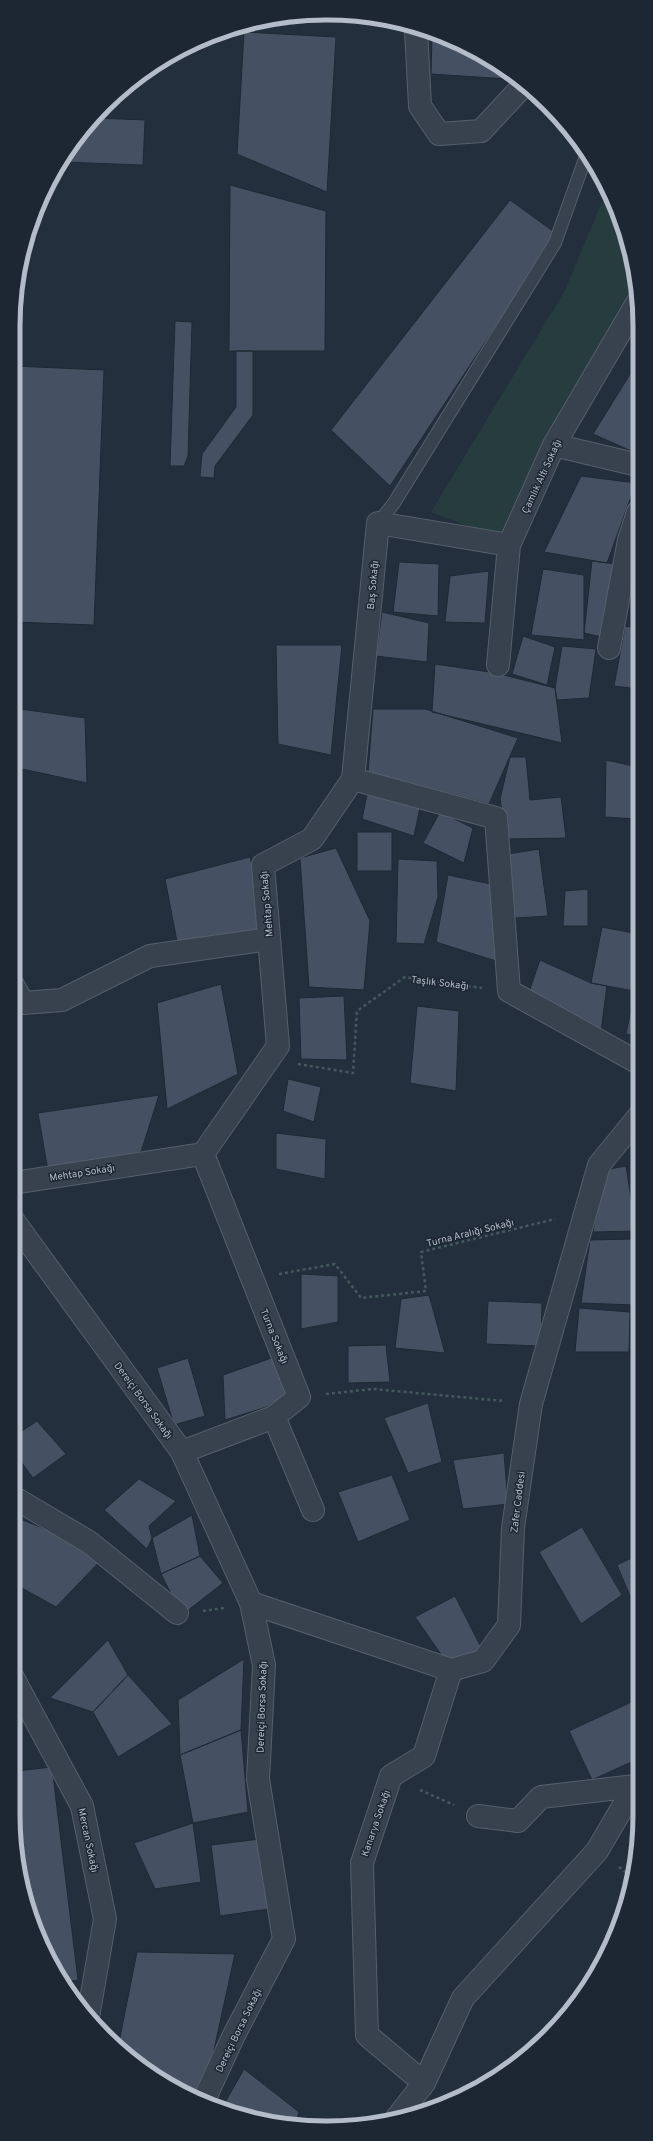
<svg xmlns="http://www.w3.org/2000/svg" width="653" height="2141" font-family="Overpass,sans-serif">
  <style>
    .green { fill: #263c3f }
    .building { fill: #455162; stroke: #1f2835 }
    .lines { fill: none; stroke-linecap: round; stroke-linejoin: round }
    .service-casing { stroke: #565f6c; stroke-width: 14 }
    .minor-casing { stroke: #565f6c; stroke-width: 24 }
    .tertiary-casing { stroke: #565f6c; stroke-width: 24 }
    .path { stroke: #44595c; stroke-width: 2.5; stroke-dasharray: 3 3; stroke-linecap: butt }
    .service { stroke: #38414e; stroke-width: 12 }
    .minor { stroke: #38414e; stroke-width: 22 }
    .tertiary { stroke: #38414e; stroke-width: 22 }
    .labels { text-anchor: middle; stroke-width: 3; stroke-linejoin: round; paint-order: stroke }
    .street-label { font-size: 10px; fill: #b4bcc9; stroke: #1d2633 }
    .rim { fill: none; stroke: #b4bcc9; stroke-width: 5 }
  </style>
  <rect width="100%" height="100%" fill="#242f3e"/>
  <path class="green" d="M608 188 637 285V299L499 538 431 512 564 292Z"/>
  <path class="building" d="M244 32 336 37 327 192 237 154Z
    M432 36 483 55 509 76V79L431 74Z
    M94 118 145 120 143 165 61 162 66 152Z
    M230 185 326 211 325 351H229Z
    M510 200 557 234 390 486 331 430Z
    M175 321 192 322 188 456 184 466H170Z
    M236 351H253V415L215 466 214 478 200 477 202 454 236 407Z
    M637 363 638 454 593 434Z
    M13 366 104 370 94 625 13 622Z
    M581 476 636 483 607 563 544 552Z
    M592 561 624 565 611 639 584 633Z
    M399 562 439 564 438 616 393 612Z
    M543 569 584 575V640L531 635Z
    M489 571 485 623 445 622 450 576Z
    M382 612 429 623 427 662 376 656Z
    M625 626 638 628V689L614 686Z
    M523 636 555 647 547 685 512 674Z
    M276 645H342L331 755 278 744Z
    M562 646 596 649 589 698 557 700 555 688Z
    M435 664 496 673 555 688 562 743 432 712Z
    M13 708 85 718 87 783 13 767Z
    M373 709H425L518 738 489 804 368 772Z
    M510 757H526L530 800 561 797 566 838 506 839 500 799Z
    M606 760 638 767 637 819 605 817Z
    M368 790 420 807 414 836 362 819Z
    M440 812 473 828 464 863 423 843Z
    M357 832H392V871H357Z
    M336 848 370 921 364 990 309 987 300 858Z
    M539 849 548 916 515 918 508 854Z
    M250 857 269 939 179 952 165 879Z
    M398 859 437 861 438 897 424 944 396 943Z
    M448 875 491 884 496 961 436 942Z
    M588 889V926H563L565 891Z
    M602 927 638 934 639 992 591 983Z
    M540 960 591 983 607 986 601 1032 529 992Z
    M221 984 238 1074 167 1109 157 1003Z
    M634 994 639 996V1037L626 1034Z
    M344 996 347 1060 301 1059 299 998Z
    M417 1006 459 1011 456 1091 410 1083Z
    M288 1079 321 1087 314 1122 283 1111Z
    M159 1095 141 1152 48 1171 38 1113Z
    M276 1133 326 1139 325 1179 276 1169Z
    M626 1166 636 1231 593 1232 604 1170Z
    M635 1239 634 1305 581 1303 590 1240Z
    M301 1274 338 1276V1322L301 1329Z
    M429 1295 445 1353 395 1348 401 1299Z
    M488 1301 542 1303 541 1346 486 1344Z
    M579 1308 630 1312 629 1352H575Z
    M386 1345 390 1382 348 1383V1346Z
    M283 1354 299 1397 225 1420 223 1375Z
    M188 1358 205 1416 174 1425 157 1368Z
    M428 1403 442 1462 408 1473 384 1418Z
    M37 1421 66 1454 33 1478 13 1451V1437Z
    M504 1453 508 1504 463 1509 453 1460Z
    M392 1475 410 1520 358 1542 338 1492Z
    M139 1479 176 1501 149 1526 152 1538 147 1549 104 1510Z
    M192 1515 200 1556 161 1574 152 1538Z
    M13 1516 107 1554 56 1607 13 1583Z
    M582 1527 622 1595 581 1624 539 1552Z
    M640 1554V1606L635 1608 617 1565Z
    M200 1556 223 1583 182 1615 161 1574Z
    M455 1596 484 1653 445 1660 415 1617Z
    M108 1640 128 1675 93 1712 50 1698Z
    M244 1659 241 1730 180 1755 178 1700Z
    M128 1675 172 1724 118 1757 93 1712Z
    M640 1698V1758L592 1780 569 1731Z
    M241 1730 248 1812 193 1823 180 1755Z
    M13 1760 19 1761 17 1771 52 1767 78 1980 66 1982 37 1934 19 1875 13 1814Z
    M193 1823 201 1882 155 1889 134 1843Z
    M260 1839 269 1909 220 1916 211 1845Z
    M137 1952 235 1954 203 2100 188 2096 135 2063 118 2047Z
    M244 2069 299 2112 295 2126 286 2125 223 2106Z"/>
  <g class="lines">
    <defs>
      <path id="service" d="M378 523 394 503 555 243 586 156"/>
      <path id="minor" d="M416 30 420 106 439 134 481 131 522 87
        M554 445 638 465
        M609 648 629 540 638 512
        M498 665 509 545 554 445 637 303
        M353 779 496 818 509 991 639 1063
        M13 985 23 1003 62 1000 150 956 269 939
        M13 1183 203 1154 278 1046 263 865 312 839 353 779 378 523 509 545
        M13 1220 182 1452 251 1603 264 1665 258 1779 284 1939 234 2035 204 2100
        M274 1417 313 1510
        M182 1452 274 1417 299 1397 203 1154
        M13 1497 89 1542 177 1613
        M13 1678 82 1806 105 1919 88 2017
        M478 1816 518 1821 541 1797 635 1786
        M424 2083 367 2035 362 1863 391 1776 424 1756 451 1670
        M396 2119 424 2083 463 1998 597 1851 635 1786 640 1783"/>
      <path id="tertiary" d="M251 1603 451 1670 483 1661 509 1625 513 1528 531 1404 599 1165 639 1116"/>
    </defs>
    <use href="#service" class="service-casing"/>
    <use href="#minor" class="minor-casing"/>
    <use href="#tertiary" class="tertiary-casing"/>
    <path class="path" d="M298 1064 353 1073 357 1011 405 977 482 988
      M279 1274 335 1264 361 1298 426 1291 421 1252 555 1219
      M326 1394 373 1389 504 1401
      M203 1611 224 1608
      M420 1790 454 1805
      M619 1867 633 1878
      M446 2097 452 2101"/>
    <use href="#service" class="service"/>
    <use href="#minor" class="minor"/>
    <use href="#tertiary" class="tertiary"/>
  </g>
  <g class="labels">
    <g class="street-label">
      <text transform="translate(541 476) rotate(-65)" y="4">Çamlık Altı Sokağı</text>
      <text transform="translate(372 585) rotate(-85)" y="4">Baş Sokağı</text>
      <text transform="translate(266 904) rotate(-95)" y="4">Mehtap Sokağı</text>
      <text transform="translate(440 982) rotate(7)" y="4">Taşlık Sokağı</text>
      <text transform="translate(82 1172) rotate(-9)" y="4">Mehtap Sokağı</text>
      <text transform="translate(470 1232) rotate(-14)" y="4">Turna Aralığı Sokağı</text>
      <text transform="translate(275 1336) rotate(68)" y="4">Turna Sokağı</text>
      <text transform="translate(144 1400) rotate(54)" y="4">Dereiçi Borsa Sokağı</text>
      <text transform="translate(517 1502) rotate(-83)" y="4">Zafer Caddesi</text>
      <text transform="translate(261 1707) rotate(-88)" y="4">Dereiçi Borsa Sokağı</text>
      <text transform="translate(375 1823) rotate(-71)" y="4">Kanarya Sokağı</text>
      <text transform="translate(89 1840) rotate(78)" y="4">Mercan Sokağı</text>
      <text transform="translate(238 2030) rotate(-64)" y="4">Dereiçi Borsa Sokağı</text>
    </g>
  </g>
  <path d="M0 0H653V2141H0ZM326 20H327A306 306 0 0 1 633 326V1815A306 306 0 0 1 327 2121H326A306 306 0 0 1 20 1815V326A306 306 0 0 1 326 20Z" fill="#1d2633" fill-rule="evenodd"/>
  <path class="rim" d="M326 20H327A306 306 0 0 1 633 326V1815A306 306 0 0 1 327 2121H326A306 306 0 0 1 20 1815V326A306 306 0 0 1 326 20Z"/>
</svg>
